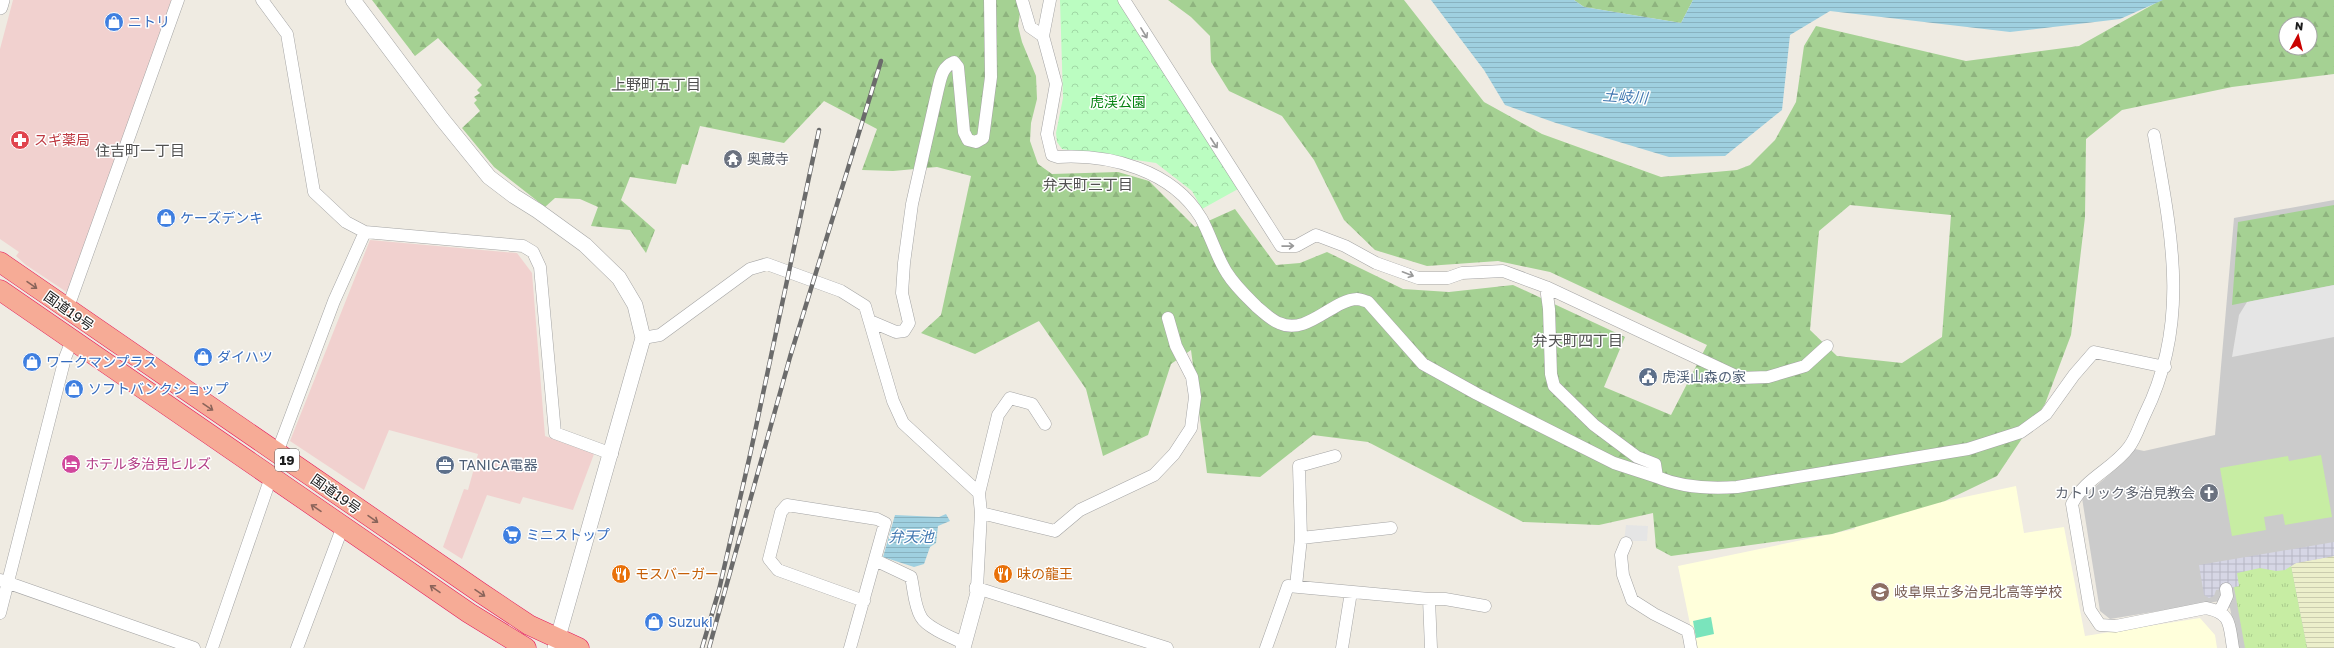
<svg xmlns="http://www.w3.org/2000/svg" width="2334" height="648" font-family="'Golos Text','Noto Sans JP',sans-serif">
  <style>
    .commercial { fill: #f1d1cf }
    .education { fill: #ffffdb }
    .religious { fill: #cbcbcb }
    .farmland { fill: url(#farmland-rules) }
    .grass { fill: url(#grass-tufts) }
    .forest { fill: url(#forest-firs); fill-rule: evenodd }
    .park { fill: url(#park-crowns) }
    .garden { fill: #c7eda3 }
    .pitch { fill: #7ae4bc }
    .parking { fill: #e5e5e5 }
    .plaza { fill: url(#plaza-grid) }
    .water { fill: url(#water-rules) }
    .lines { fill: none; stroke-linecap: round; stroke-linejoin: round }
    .minor-casing { stroke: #a4a4a4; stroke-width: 13 }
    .tertiary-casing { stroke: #a4a4a4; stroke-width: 16 }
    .trunk-casing { stroke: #e4185b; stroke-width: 21 }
    .minor { stroke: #fff; stroke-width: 12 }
    .tertiary { stroke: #fff; stroke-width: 15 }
    .trunk { stroke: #f6ab96; stroke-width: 20 }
    .rail-casing { stroke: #6b6b6b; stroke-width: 4.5 }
    .rail { stroke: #fff; stroke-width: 3; stroke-dasharray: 9; stroke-linecap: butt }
    .oneway { stroke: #999 }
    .oneway2 { stroke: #8a645a }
    .labels { text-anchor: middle; stroke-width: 3; stroke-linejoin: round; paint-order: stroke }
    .shield { fill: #fff; stroke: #616161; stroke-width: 1 }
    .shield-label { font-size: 13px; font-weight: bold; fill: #1d1d1d }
    .shop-label { font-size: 14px; fill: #366cbe; stroke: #fff; text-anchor: start }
    .park-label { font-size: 14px; fill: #048210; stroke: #fff }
    .health-label { font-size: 14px; fill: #be3a42; stroke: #fff; text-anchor: start }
    .worship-label { font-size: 14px; fill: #5b616d; stroke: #fff; text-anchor: start }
    .street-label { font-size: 14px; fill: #1d1d1d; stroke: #fff }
    .service-label { font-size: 14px; fill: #4e5e75; stroke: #fff; text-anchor: start }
    .hotel-label { font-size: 14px; fill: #b23c85; stroke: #fff; text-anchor: start }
    .food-label { font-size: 14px; fill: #c56008; stroke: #fff; text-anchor: start }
    .education-label { font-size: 14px; fill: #785e54; stroke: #fff; text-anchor: start }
    .neighbourhood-label { font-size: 15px; fill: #505050; stroke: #fff }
    .water-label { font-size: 15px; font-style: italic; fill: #4379b2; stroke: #fff }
  </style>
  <defs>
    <pattern id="farmland-rules" width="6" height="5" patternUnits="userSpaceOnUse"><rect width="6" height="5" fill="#ecefcb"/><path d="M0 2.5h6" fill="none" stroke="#caccae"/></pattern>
    <pattern id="grass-tufts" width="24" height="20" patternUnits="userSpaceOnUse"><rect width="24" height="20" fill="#c7eda3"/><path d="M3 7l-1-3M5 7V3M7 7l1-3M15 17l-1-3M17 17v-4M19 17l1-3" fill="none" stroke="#aacb8c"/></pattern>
    <pattern id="forest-firs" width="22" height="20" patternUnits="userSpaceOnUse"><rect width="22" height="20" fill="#a5d193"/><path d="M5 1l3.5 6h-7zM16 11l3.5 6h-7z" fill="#8eb37e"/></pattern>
    <pattern id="park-crowns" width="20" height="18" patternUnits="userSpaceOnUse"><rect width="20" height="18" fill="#bbfdc1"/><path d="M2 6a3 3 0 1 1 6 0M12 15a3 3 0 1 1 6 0" fill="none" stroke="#a0d8a5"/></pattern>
    <pattern id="plaza-grid" width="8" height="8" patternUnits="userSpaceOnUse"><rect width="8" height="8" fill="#d6d6e5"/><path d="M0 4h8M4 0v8" fill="none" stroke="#b7b7c4"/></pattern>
    <pattern id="water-rules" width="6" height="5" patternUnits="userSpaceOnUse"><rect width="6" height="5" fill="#9fd0e0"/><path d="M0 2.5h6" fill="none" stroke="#88b2c0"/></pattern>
  </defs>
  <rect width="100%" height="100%" fill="#efebe2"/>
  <path class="commercial" d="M13 0H172L68 293 26 265 16 256 19 252 0 239V49Z
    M370 240 517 253 532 273 545 436 594 454 573 510 523 497 520 504 487 495 462 559 443 547 464 489 468 490 478 454 389 430 364 490 290 441Z"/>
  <path class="education" d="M2016 486 2024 533 2064 527 2085 636 2200 618 2215 635 2217 648H1695L1678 566 1855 529 1852 521Z"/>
  <path class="religious" d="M2334 200V648H2238L2230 608 2220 601 2110 619 2100 611 2082 498 2125 461 2135 449 2144 451 2215 435 2234 218Z"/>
  <path class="farmland" d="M2334 556V648H2307L2291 566 2296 563Z"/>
  <path class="grass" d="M2291 566 2307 648H2245L2234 587 2239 586 2236 573C2244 571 2252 569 2259 568 2272 568 2279 574 2291 566Z"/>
  <path class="forest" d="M372 0H1022L1018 26 1022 42 1036 76 1037 99 1031 123 1030 141 1038 164 1052 174 1118 172 1149 181 1195 227 1235 209 1276 265 1300 263 1327 252 1403 289 1449 292 1513 285 1625 337 1604 387 1671 415 1707 345 1550 272 1498 261 1427 266 1375 250 1344 220 1314 160 1282 116 1229 91 1211 62 1210 36 1191 17 1168 0H1404L1484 102 1542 134 1661 177 1737 170 1750 165 1775 140 1796 102 1804 46 1816 26 1966 61 2079 46 2161 0H2334V74L2232 87 2122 110 2086 139 2085 217 2071 335 2045 404 1997 476 1945 501 1832 534 1671 556 1656 548 1653 513 1599 525 1523 522 1368 442 1313 435 1260 477 1207 473 1191 350 1171 364 1148 435 1103 456 1086 389 1039 321 975 354 921 333 941 315 971 176 937 167 893 171 862 170 877 129 824 101 784 143 700 126 688 165 682 164 676 184 630 177 621 200 655 230 646 253 630 230 591 226 598 207 580 199 555 198 545 207 494 167 462 128 480 111 474 103 477 100 474 97 480 93 477 90 482 85 438 38 415 56ZM2286 24H2310V48H2286ZM1850 205 1951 215 1942 337 1902 363 1837 356 1810 330 1819 231Z
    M1574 0H1693L1681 23 1584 7Z
    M2334 205V285L2232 305 2238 222Z"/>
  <path class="park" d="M1060 0H1119L1238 189 1202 209 1192 191 1156 163 1062 149 1057 142 1056 133 1063 98Z"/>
  <path class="garden" d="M2321 455 2332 517 2285 525 2283 514 2264 517 2266 530 2232 536 2220 468 2288 456 2289 461Z"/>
  <path class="pitch" d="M1711 617 1714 634 1696 638 1693 621Z"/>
  <path class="parking" d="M2334 285V337L2232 357 2239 315 2247 302Z
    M1626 525 1648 526 1647 541H1632L1628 545 1624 542Z"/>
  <path class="plaza" d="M2334 542V556L2296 563 2285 570 2276 571 2260 568 2237 573 2239 586 2216 590 2214 596 2209 598 2204 595 2199 565Z"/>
  <path class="water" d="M1431 0H1574L1584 7 1681 23 1693 0H2163L2120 19 2010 32 1830 11 1790 35 1782 110 1725 156 1669 157 1556 123 1505 105 1484 70Z
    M946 514 950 521 938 526 936 543 930 547 924 564 914 567 883 557 895 515 939 517Z"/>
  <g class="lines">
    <defs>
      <path id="minor" d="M262 0 287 34 314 192 346 222 365 232 523 246 533 252 540 267 555 433 612 454
        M1022 0 1030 27 1043 36
        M1050 0 1043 36 1056 84 1047 134 1052 155 1058 157C1110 154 1172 170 1201 218 1211 236 1216 256 1227 273 1235 286 1246 296 1257 307 1264 313 1271 320 1279 323 1307 336 1332 300 1357 299 1360 299 1365 301 1368 302L1423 364 1477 394 1614 463 1657 477 1655 464 1637 457 1594 425 1554 386 1551 374 1549 309 1546 287 1503 271 1462 273 1448 278H1418L1376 263 1345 246 1316 235 1296 246H1281L1124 0
        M2154 135C2171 233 2191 321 2145 414 2140 424 2136 438 2129 447 2113 469 2085 478 2072 504L2090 610 2100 625 2116 626 2206 608C2232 613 2229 625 2233 648
        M1546 287 1740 378 1768 377 1805 366 1827 346
        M67 310 178 0
        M870 321 896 332 904 331 909 323 902 293 904 263 912 204 938 89C941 77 942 67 954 62L958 67 964 132 968 140 976 142 983 138 991 77 990 0
        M643 338 660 335 750 269 767 264 841 291 865 306 893 401 903 423 979 493 981 513 977 588 1167 648
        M277 453 334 301 365 232
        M1657 477C1683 488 1710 489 1737 487L1968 449 2021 432 2046 414 2074 375 2094 352 2165 367
        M979 493 998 415 1010 398 1032 404 1045 424
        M981 513 1055 531 1080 510 1154 475 1174 454 1191 428 1195 397 1192 377 1176 346 1168 318
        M1301 538 1391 528
        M1626 543 1621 555 1623 575 1632 600 1654 614 1688 631 1691 648
        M875 560 911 577C914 590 914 605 921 617 927 628 953 638 964 643
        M0 580 194 648
        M1296 586 1301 538 1299 466 1335 456
        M1429 599H1445L1485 606
        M2220 611 2227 596 2226 589
        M0 613 65 358 73 338
        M212 648 271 477
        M297 648 343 526
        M850 648 885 523 877 519 787 505 781 512 769 559 778 570 864 601
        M1266 648 1288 586 1429 599 1431 648
        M1342 648 1351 592"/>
      <path id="tertiary" d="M353 0 442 119 489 177 514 196 538 211 585 245 619 278 635 305 643 338 555 648
        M0 7 2 0
        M963 648 978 593 977 588"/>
      <path id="trunk" d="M0 262 481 593 529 625 579 648
        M0 290 469 613 526 648"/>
    </defs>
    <use href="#minor" class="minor-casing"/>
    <use href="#tertiary" class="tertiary-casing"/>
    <use href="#trunk" class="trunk-casing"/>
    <use href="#minor" class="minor"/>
    <use href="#tertiary" class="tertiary"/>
    <use href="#trunk" class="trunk"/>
    <defs>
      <path id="rail" d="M702 648 719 590 750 455 819 130
        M709 648 790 357 881 61"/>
    </defs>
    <use href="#rail" class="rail-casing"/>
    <use href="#rail" class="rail"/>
  </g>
  <defs><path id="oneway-shaft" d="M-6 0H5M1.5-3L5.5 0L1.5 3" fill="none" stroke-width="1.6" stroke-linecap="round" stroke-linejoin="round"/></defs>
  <g class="oneway">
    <use href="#oneway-shaft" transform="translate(1144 33) rotate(59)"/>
    <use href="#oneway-shaft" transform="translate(1214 143) rotate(57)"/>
    <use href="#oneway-shaft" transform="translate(1288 246) rotate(-1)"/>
    <use href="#oneway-shaft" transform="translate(1408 274) rotate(21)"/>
  </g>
  <g class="oneway2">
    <use href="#oneway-shaft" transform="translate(32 285) rotate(35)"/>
    <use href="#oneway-shaft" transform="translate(208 407) rotate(34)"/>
    <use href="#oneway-shaft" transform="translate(316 508) rotate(-146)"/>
    <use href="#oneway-shaft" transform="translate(373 519) rotate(35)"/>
    <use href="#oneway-shaft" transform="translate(435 589) rotate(-145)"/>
    <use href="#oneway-shaft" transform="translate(480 593) rotate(34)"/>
  </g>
  <defs>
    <symbol id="shop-disc" viewBox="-11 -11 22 22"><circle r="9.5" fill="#3f7fe0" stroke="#fff"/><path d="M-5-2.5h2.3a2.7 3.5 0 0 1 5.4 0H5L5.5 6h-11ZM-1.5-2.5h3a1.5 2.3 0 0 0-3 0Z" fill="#fff"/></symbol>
    <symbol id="pharmacy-disc" viewBox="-11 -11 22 22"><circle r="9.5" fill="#e0444e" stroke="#fff"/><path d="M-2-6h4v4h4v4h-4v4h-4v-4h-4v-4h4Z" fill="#fff"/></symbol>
    <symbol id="temple-disc" viewBox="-11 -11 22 22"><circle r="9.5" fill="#6b7280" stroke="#fff"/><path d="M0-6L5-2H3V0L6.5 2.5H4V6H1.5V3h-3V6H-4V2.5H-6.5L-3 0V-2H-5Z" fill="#fff"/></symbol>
    <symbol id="civic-disc" viewBox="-11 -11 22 22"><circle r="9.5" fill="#5c6f8a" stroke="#fff"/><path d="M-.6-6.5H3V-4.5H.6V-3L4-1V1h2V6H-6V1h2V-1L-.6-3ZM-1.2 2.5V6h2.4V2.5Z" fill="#fff"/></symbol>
    <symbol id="hotel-disc" viewBox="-11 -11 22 22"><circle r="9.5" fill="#d1479c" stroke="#fff"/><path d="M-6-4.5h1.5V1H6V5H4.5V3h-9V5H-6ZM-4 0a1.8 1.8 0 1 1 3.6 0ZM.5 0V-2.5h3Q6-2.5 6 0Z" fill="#fff"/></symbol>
    <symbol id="office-disc" viewBox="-11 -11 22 22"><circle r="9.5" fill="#5c6f8a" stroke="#fff"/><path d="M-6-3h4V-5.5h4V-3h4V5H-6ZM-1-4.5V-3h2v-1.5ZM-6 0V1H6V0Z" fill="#fff"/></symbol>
    <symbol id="church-disc" viewBox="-11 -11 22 22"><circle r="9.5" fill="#6b7280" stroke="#fff"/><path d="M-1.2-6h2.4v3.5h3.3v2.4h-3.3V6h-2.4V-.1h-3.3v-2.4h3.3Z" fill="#fff"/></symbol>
    <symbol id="supermarket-disc" viewBox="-11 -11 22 22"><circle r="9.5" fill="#3f7fe0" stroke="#fff"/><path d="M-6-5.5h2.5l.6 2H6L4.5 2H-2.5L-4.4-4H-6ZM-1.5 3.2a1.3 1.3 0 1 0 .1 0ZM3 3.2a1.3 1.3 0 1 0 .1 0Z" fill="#fff"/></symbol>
    <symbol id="restaurant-disc" viewBox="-11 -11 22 22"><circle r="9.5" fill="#e8710a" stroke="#fff"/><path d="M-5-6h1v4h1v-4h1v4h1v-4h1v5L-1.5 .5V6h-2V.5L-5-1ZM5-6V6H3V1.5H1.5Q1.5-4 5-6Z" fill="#fff"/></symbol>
    <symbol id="school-disc" viewBox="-11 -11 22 22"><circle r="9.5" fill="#8d6e63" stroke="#fff"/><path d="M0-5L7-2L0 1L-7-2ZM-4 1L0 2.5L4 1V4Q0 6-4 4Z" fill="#fff"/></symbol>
  </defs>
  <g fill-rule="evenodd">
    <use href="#shop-disc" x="103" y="11" width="22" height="22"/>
    <use href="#pharmacy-disc" x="9" y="129" width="22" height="22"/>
    <use href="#temple-disc" x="722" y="148" width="22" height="22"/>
    <use href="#shop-disc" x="155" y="207" width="22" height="22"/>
    <use href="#shop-disc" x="192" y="346" width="22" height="22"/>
    <use href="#shop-disc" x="21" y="351" width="22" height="22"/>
    <use href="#civic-disc" x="1637" y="366" width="22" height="22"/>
    <use href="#shop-disc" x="63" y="378" width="22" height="22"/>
    <use href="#hotel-disc" x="60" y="453" width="22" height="22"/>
    <use href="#office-disc" x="434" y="454" width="22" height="22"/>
    <use href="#church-disc" x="2198" y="482" width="22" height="22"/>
    <use href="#supermarket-disc" x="501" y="524" width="22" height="22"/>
    <use href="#restaurant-disc" x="610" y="563" width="22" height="22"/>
    <use href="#restaurant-disc" x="992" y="563" width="22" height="22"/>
    <use href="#school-disc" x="1869" y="581" width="22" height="22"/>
    <use href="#shop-disc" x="643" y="611" width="22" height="22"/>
  </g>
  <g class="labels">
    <rect class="shield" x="275" y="449" width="24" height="22" rx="3"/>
    <g class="shield-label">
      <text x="287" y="465">19</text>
    </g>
    <g class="shop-label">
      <text x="128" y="27">ニトリ</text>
      <text x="180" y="223">ケーズデンキ</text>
      <text x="217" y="362">ダイハツ</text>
      <text x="46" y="367">ワークマンプラス</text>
      <text x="88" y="394">ソフトバンクショップ</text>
      <text x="526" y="540">ミニストップ</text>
      <text x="668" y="627">Suzuki</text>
    </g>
    <g class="park-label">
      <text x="1118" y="107">虎渓公園</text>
    </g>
    <g class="health-label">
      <text x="34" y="145">スギ薬局</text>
    </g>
    <g class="worship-label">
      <text x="747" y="164">奥蔵寺</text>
      <text x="2195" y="498" text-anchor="end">カトリック多治見教会</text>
    </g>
    <g class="street-label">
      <text transform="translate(69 311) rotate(35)" y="5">国道19号</text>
      <text transform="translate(336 494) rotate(35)" y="5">国道19号</text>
    </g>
    <g class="service-label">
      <text x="1662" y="382">虎渓山森の家</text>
      <text x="459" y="470">TANICA電器</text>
    </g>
    <g class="hotel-label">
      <text x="85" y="469">ホテル多治見ヒルズ</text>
    </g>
    <g class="food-label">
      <text x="635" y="579">モスバーガー</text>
      <text x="1017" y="579">味の龍王</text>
    </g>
    <g class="education-label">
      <text x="1894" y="597">岐阜県立多治見北高等学校</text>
    </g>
    <g class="neighbourhood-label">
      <text x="656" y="90">上野町五丁目</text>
      <text x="140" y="156">住吉町一丁目</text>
      <text x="1088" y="190">弁天町三丁目</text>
      <text x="1578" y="346">弁天町四丁目</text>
    </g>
    <g class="water-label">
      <text transform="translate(1625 97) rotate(4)" y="5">土岐川</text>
      <text x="911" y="542">弁天池</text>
    </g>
  </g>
  <g transform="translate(2298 36) rotate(7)"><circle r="19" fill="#ffffff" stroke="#a5a5a5"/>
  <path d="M0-3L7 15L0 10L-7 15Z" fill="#ca0200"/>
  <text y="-6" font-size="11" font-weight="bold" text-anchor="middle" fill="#1d1d1d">N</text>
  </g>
</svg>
